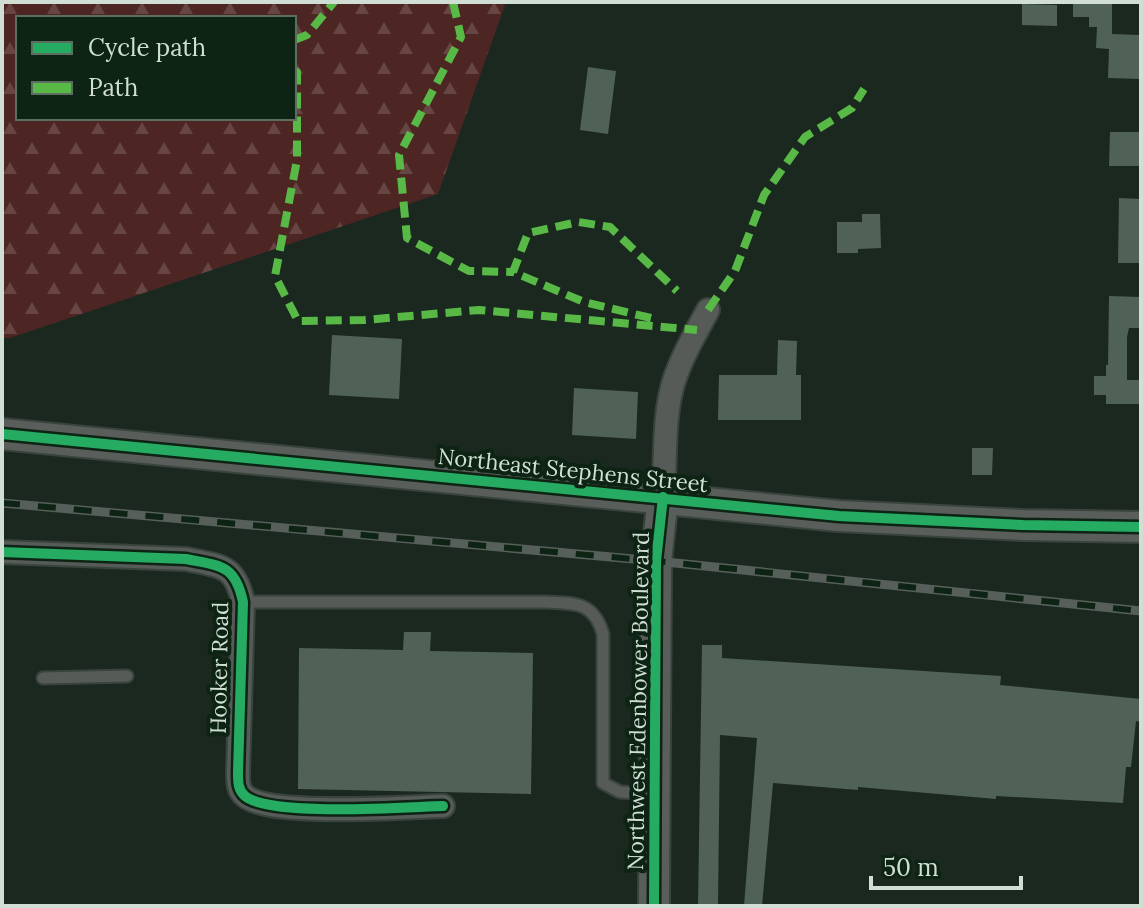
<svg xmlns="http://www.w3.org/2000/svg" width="1143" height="908" font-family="Lora,serif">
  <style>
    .forest { fill: url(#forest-firs); fill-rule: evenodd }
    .building { fill: #4f6255 }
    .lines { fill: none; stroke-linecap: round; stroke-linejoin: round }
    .lane-casing { stroke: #39443d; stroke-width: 15 }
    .street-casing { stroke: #39443d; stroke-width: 26 }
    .secondary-casing { stroke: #39443d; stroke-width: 34 }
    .lane { stroke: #565b58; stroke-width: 11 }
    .street { stroke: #565b58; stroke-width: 22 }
    .secondary { stroke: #595e5a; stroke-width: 30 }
    .rail-casing { stroke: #575f5a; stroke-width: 9 }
    .rail { stroke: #0d2314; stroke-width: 6; stroke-dasharray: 18; stroke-linecap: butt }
    .quiet { stroke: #58b947; stroke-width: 8; stroke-dasharray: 16 8; stroke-linecap: butt }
    .cycleway-casing { stroke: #0d2314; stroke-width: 15 }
    .cycleway { stroke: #26ab63; stroke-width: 10 }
    .labels { text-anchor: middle; stroke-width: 8; stroke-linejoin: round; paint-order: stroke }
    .street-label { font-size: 22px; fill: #d0ded3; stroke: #0d2314 }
  </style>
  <defs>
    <pattern id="forest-firs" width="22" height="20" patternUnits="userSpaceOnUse" patternTransform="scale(2)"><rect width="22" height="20" fill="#4d2623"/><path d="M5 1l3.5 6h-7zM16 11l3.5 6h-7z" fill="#664542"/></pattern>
  </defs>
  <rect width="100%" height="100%" fill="#1b281f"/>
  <path class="forest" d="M2 2H506L438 194 10 338H2ZM18 18H294V118H18Z"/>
  <path class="building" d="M1073 2H1112V34L1141 35V79L1108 78 1109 49 1096 48 1097 27H1089V17H1073Z
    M1022 4 1057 5V26L1022 25Z
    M588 67 616 71 608 134 580 130Z
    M1110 132H1141V166H1109Z
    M1119 198 1141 199V263H1118Z
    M862 214H880L881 248 858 249V253H837V222H862Z
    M1109 296 1141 297V328H1129L1127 337V380H1141V404H1106V395H1094V376H1106V365H1108Z
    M332 335 402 339 399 399 329 395Z
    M778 340 797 341 796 375H801V420H718L719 375H777Z
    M574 388 638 392 636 439 572 435Z
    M972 448H993L992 475H972Z
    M404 632H431L430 651 533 653 531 794 298 789 299 648 403 650Z
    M702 645H722V658L1001 676 1000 685 1141 699V722L1136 721 1131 767H1126L1123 803 996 796V799L858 787V790L773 783 762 906H744L757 738 720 735 718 906H698Z"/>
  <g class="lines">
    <defs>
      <path id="lane" d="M243 602H546C575 603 594 602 603 634V783L620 792 654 794
        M43 678 127 676"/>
      <path id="street" d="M663 497C666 461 663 419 673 384 681 358 695 334 708 310
        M2 552 186 559C220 566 235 564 243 602L238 773C238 782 238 790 245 796 269 817 405 807 443 806"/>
      <path id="secondary" d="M2 434 839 516 1023 525 1141 527
        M654 906 656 561 663 497"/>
    </defs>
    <use href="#lane" class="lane-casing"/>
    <use href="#street" class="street-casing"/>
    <use href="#secondary" class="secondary-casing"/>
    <use href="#lane" class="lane"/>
    <use href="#street" class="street"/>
    <use href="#secondary" class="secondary"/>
    <defs>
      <path id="rail" d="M2 503 656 561 1141 611"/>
    </defs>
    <use href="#rail" class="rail-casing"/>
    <use href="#rail" class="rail"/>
    <path class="quiet" d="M453 2 461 37 399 155 407 238 469 271 513 272
      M294 40 307 35 334 2
      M294 70 297 72V160L275 276 298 321 364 320 479 310 697 330
      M708 310 735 271 764 195 805 137 852 108 864 89
      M651 318 584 302 513 272 528 233 578 222 610 227 677 291"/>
    <defs>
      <path id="cycleway" d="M2 434 839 516 1023 525 1141 527
        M2 552 186 559C220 566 235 564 243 602L238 773C238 782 238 790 245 796 269 817 405 807 443 806
        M654 906 656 561 663 497"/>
    </defs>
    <use href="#cycleway" class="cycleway-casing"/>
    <use href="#cycleway" class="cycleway"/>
  </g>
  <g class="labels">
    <g class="street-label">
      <text transform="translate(573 470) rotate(6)" y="8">Northeast Stephens Street</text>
      <text transform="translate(219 668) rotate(-89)" y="8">Hooker Road</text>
      <text transform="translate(638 701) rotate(-89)" y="8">Northwest Edenbower Boulevard</text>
    </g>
  </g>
  <rect width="1143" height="908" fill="none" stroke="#d0ded3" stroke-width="8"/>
  <rect x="16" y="16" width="280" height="104" fill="#0d2314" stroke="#5b6e60" stroke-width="2"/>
  <rect x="32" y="42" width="40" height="12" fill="#26ab63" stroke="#5b6e60" stroke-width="2"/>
  <text x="88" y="56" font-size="24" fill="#d0ded3">Cycle path</text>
  <rect x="32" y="82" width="40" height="12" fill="#58b947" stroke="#5b6e60" stroke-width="2"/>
  <text x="88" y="96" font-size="24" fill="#d0ded3">Path</text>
  <path d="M871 876v12h150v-12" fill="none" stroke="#d0ded3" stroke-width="4"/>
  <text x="883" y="876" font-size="24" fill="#d0ded3" stroke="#0d2314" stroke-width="6" paint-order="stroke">50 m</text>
</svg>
